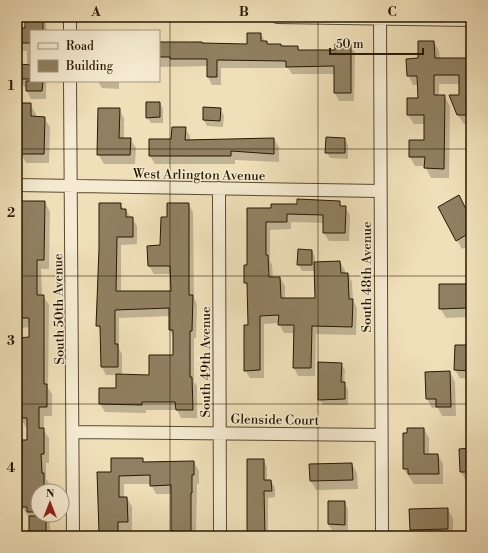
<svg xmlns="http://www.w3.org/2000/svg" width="488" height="553" font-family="'Libre Bodoni',serif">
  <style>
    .shadow { fill: #0003; fill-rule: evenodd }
    .building { fill: #908061; stroke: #271801 }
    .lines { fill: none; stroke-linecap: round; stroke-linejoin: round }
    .minor-casing { stroke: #594a2f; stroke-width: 14 }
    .minor { stroke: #f5ebd2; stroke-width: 12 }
    .grid { fill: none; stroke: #271801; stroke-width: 1; stroke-opacity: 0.55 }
    .labels { text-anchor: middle; stroke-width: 3; stroke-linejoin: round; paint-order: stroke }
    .street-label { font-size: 13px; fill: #271801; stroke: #f5ebd2 }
    .neatline { fill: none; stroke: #271801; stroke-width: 1.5 }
    .grid-label { font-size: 13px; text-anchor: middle; font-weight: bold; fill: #271801 }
  </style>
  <rect width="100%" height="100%" fill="#f0e0b9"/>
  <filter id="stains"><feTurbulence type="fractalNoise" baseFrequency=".005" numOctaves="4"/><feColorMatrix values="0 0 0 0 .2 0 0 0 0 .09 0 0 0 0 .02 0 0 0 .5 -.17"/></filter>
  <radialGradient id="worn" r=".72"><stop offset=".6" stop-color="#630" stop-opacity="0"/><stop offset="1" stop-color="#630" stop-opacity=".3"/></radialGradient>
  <path class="shadow" d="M26 17H45L47 31H31V81H46V99H31L27 91V87H24L20 79 27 66V51H22L18 43 26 29Z
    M261 34 265 42H267L268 45H281L282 47H298L300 51H336L351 45 355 53 354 101H339L335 93V74H292L288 68H221V85H212L208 77V66L159 67V41H161L162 43 248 45Z
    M434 42 439 51 440 59H465V42H471V124H464L458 115 460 84H439V96H444L450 106 449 178H431L425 166H415L410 157 425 141V124H414L408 115 419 99 418 85H413L408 75Z
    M98 81H119V89L102 88Z
    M160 103 163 109V123H151L147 117Z
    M17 104H30L36 114V117L44 118 50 127 49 163H26L21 153V128H17Z
    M119 109 124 118V139H130L136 148 135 164H104L98 154Z
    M220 109 224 115 223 127 207 126 204 120Z
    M185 128 190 136V141L274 139 279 147V162L235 160V164H155L150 156 172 140Z
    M471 129V145L465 131Z
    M345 139 348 145V159L330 158 326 152Z
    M45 202 50 212 49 269H41L42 296H43L49 305 48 388 52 394V416H44V431L49 438V463H46V479L49 483V491H38V515H49L51 536H30V516H28L22 507 28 441V427H26L20 418V385H17V361H19L30 338V327L20 328 17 322V303H20V275L17 271V213Z
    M339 202 342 207H345L350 215 349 241H329L324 233V223L291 222V229L270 230V261L272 265 273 278H280L285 286V299H316V271H302L298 264 312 251 315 257V263L340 262 345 270V274H348L352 282 353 301 357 308 356 335 316 334 315 376H298L294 368V333H284L279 323 264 324V378H250L245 370 249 326 248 288 245 282 248 266V209H272Z
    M120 204 124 210H126L131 218H132L137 226V244L121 245V292H172V274H154L149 266 161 246 168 218 188 204 193 212 194 298 197 304 196 338H194V382L197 386V418H181L177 410H146V413L105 412 100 404 116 389 117 375H106L102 367 101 332 98 326 100 249ZM170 316V330L174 338V356L150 376 122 375V354L119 349V318Z
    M471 220V245L462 249 457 240Z
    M466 285 471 294V317L446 318 440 308Z
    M471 346V379L460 378 455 370Z
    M341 364 345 370 344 384 348 389V405H323L319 399Z
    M450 372 455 382 456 416H442L438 408H432L427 399Z
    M424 429 429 438V455H438L443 464V484H414L404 469Z
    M471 449V481H466L461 472Z
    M142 459 144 463 194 462 199 471V484H197L196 536H172V494H156L151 484H124V498H127L132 507V531H123V536H102L100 532 112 473Z
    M263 460 267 467V481H271L275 488V497L268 498V536H249L248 534Z
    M352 464 357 473 358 489 316 490 311 481Z
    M329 502H345L348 509V531L332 530 328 524Z
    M447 509 453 518V536H414L411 529Z
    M471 514V536H470L466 530Z
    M305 532 328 533 330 536H305Z"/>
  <path class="building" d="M25 17H43V31H31V43H17V28H25Z
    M247 33H261V41H267V44H281V46H298V50H335V44H351V93H334V66L286 67V61L217 60V77H207V59H170V57H159V42H202V43L247 44Z
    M418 41H434L435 58H471V115H457L449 95H459V75H434V95H445L444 169 424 168 425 157H409V140H424V115H407V98H418L417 76H407L406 59 418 58Z
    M19 64 31 65V79H19Z
    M26 81H43L42 91H26Z
    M146 102H160V117L146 118Z
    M17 103H31V116L45 117 44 154H20L21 119H17Z
    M203 107 221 108 220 121 203 120Z
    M98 108H120L119 138H131L130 155H97Z
    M172 127H186L185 140 274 138V154L231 151V156H149V139H171Z
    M326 137 345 138V153H325Z
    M459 195 471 219V232L456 241 438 207Z
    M297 199 340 201V206H346L345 233H323V215L287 214V222H266V255H268L269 277H280L281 298H315L314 262 340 261 341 273H348L349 299H353L352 327 312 326 311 368H293L294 325H278L279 315 260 316V370L244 371V325H248L247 283H244V265H247V208H271V204H297Z
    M19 201H45L44 260H37V295H44V384H47V407H39V428H44V454H41L42 473H44V491H38V512H27V507H21L22 440H27V418H19L20 376H17V360H18V338L29 337V318H17V302H19V271H17V212H19Z
    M99 203H121V209H126V217H133V237H117L116 291H171L170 266H148L147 246 160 245 161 217H167V203H189V295H193L192 331H190V377H192L193 410H176L175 402H142V405L99 404V388H116V374L149 375V355H173V330H169V308L115 310V344H118V367H101L100 326H96L99 249Z
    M298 249 312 250V265H297Z
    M439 284H467V308L439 309Z
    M455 345H471V371L454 370Z
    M318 362 342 363 341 382H345V399L318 400Z
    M450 371 451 407H436V399H426L425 372Z
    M407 428H424V454H438L439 474H408V469H403V433H407Z
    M471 448V472H460L459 449Z
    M111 458H143V462L194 461V475H192V493H191V536H174V531H171V485L150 486V475L119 476V497H127L128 522H118V532H99L97 472H111Z
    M247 459H264V480H271L272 491H264L265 534H247Z
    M352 463 353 480 310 481 309 464Z
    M328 501H345V525L328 524Z
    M448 508V529L410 530 409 509Z
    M29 516H46V536H29Z"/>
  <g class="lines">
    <defs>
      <path id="minor" d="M70 17V31
        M277 17 471 20
        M380 17 382 536
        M70 81 73 536
        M17 185 380 191
        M219 188 220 536
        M73 432 381 435"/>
    </defs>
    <use href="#minor" class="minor-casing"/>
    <use href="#minor" class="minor"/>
  </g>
  <path class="grid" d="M170 17V536M318 17V536M17 149H471M17 276H471M17 404H471"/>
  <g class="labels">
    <g class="street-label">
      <text transform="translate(199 174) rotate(1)" y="5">West Arlington Avenue</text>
      <text transform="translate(366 277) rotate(-90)" y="5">South 48th Avenue</text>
      <text transform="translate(58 309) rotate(-91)" y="5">South 50th Avenue</text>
      <text transform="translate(205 362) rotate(-90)" y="5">South 49th Avenue</text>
      <text transform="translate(275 419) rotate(1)" y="5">Glenside Court</text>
    </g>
  </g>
  <rect width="488" height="553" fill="none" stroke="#f0e0b9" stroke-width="44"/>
  <rect x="30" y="30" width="130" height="52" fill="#f5ebd2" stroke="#a3977e"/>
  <rect x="38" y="43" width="20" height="6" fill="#f5ebd2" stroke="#a3977e"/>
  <text x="66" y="50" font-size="12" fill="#271801">Road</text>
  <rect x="38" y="60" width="20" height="12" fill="#908061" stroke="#a3977e"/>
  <text x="66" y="70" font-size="12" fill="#271801">Building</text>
  <g transform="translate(50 503)"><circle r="19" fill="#f5ebd2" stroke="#a3977e"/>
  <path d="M0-3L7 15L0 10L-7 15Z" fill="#8f2418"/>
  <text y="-6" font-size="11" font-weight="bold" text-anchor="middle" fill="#271801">N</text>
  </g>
  <path d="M330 48v6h93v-6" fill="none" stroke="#271801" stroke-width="2"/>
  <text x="336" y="48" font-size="12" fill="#271801" stroke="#f5ebd2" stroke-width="3" paint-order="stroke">50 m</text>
  <rect x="22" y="22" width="444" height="509" class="neatline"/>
  <g class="grid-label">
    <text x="96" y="16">A</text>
    <text x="244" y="16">B</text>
    <text x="392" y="16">C</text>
    <text x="11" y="90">1</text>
    <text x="11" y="217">2</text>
    <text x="11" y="345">3</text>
    <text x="11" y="472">4</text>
  </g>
  <rect width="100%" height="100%" filter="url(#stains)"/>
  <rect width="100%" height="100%" fill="url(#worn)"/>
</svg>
